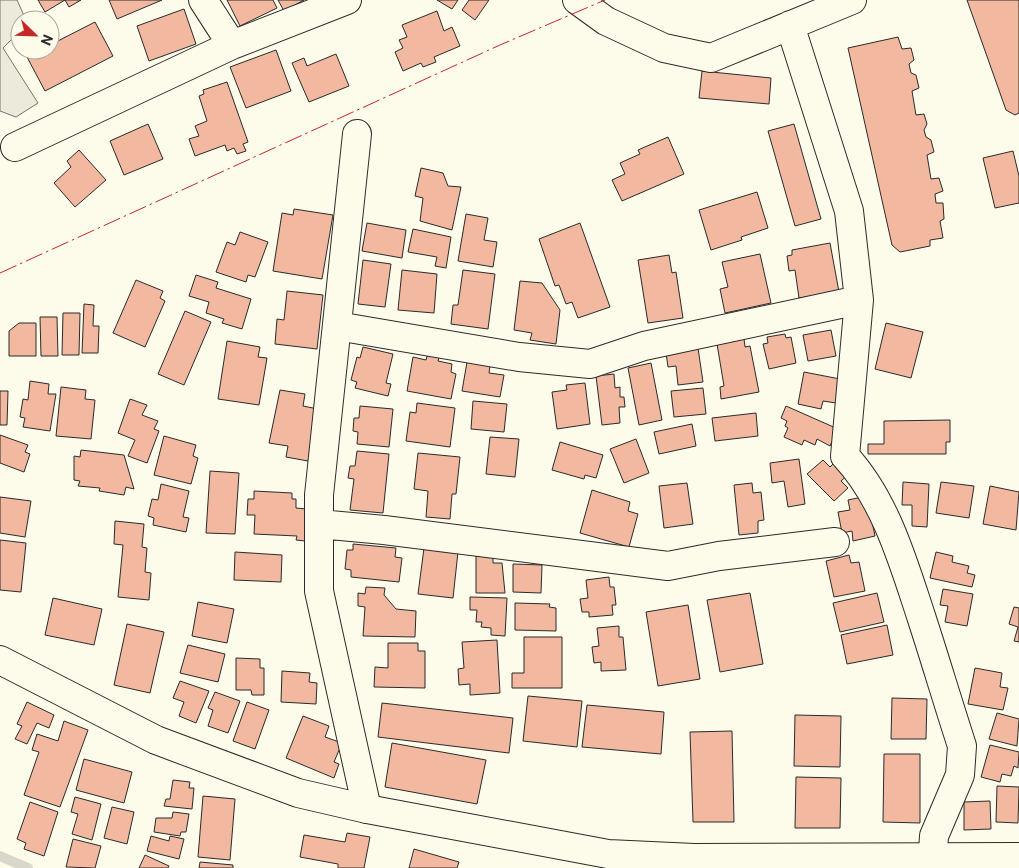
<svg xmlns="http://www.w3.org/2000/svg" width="1019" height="868" font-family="Roboto,sans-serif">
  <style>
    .green { fill: #ecebdb; stroke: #74746e }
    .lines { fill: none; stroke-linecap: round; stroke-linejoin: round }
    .stream { stroke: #d8d7c9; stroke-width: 10 }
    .building { fill: #f2b8a0; stroke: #2b2b2b }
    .street-casing { stroke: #2b2b2b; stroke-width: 30 }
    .secondary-casing { stroke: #2b2b2b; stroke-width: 30 }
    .street { stroke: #fdfbea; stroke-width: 28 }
    .secondary { stroke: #fdfbea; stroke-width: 28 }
    .power { stroke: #c62828; stroke-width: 1; stroke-dasharray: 18 4 2.5 4; stroke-linecap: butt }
  </style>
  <rect width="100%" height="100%" fill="#fdfbea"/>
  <path class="green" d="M0 0H17L26 20H20V31L3 48 38 103 16 117 0 111Z"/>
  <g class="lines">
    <path class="stream" d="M0 856 28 868"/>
  </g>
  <path class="building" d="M38 0H65L45 12Z
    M65 0H81L69 7Z
    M109 0H162L117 19Z
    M227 0H273L277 8 240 26Z
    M278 0H304L284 11Z
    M437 0H458L452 9Z
    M469 0H489L475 20 462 10Z
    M967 0H1019V113L1015 115 1006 110Z
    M184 9 196 44 149 61 137 26Z
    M437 11 444 31 452 27 460 46 434 57 436 62 423 67 421 63 403 71 395 52 403 48 399 40 407 37 402 25Z
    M95 22 113 56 45 91 27 57 40 50H50V45Z
    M898 37 902 49 911 48 914 60 909 64 911 73 916 75 919 88 912 91 916 115 924 114 927 124 924 130 926 137 931 140 934 152 927 155 931 179 939 178 943 191 935 194 936 203H943L944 219 940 221 943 238 930 240V246L900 252 892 245 848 48Z
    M276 50 291 91 246 108 230 67Z
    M336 54 349 86 309 102 292 63 304 58 307 66Z
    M702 71 771 78 769 104 699 98Z
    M227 82 248 142 243 144 246 151 237 154 234 148 227 151 225 145 195 156 189 139 199 136 195 126 207 121 199 96 204 94 203 90Z
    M148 124 163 159 124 175 110 141Z
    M794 124 821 219 795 226 768 131Z
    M668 137 684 174 622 201 612 180 625 174 620 163 640 154 638 150Z
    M79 150 106 180 75 207 54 183 71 167 67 161Z
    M1013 151 1019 176V203L995 208 983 158Z
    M421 168 443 173 448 186 461 187 452 230 420 221 423 198 415 196Z
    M757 192 768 228 741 237 742 240 711 250 699 210Z
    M294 209 333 215 322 279 273 271 282 213 293 215Z
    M466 214 488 218 484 240 497 242 493 267 458 261Z
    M367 223 406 230 402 258 362 251Z
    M580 223 610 307 578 318 572 302 566 304 559 285 555 286 539 239Z
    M413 229 451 237 446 268 435 266 437 257 408 252Z
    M240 232 268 242 255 277 248 275 246 282 216 272 227 242 235 245Z
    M830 243 839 292 799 298 795 270 789 271 787 256 792 255V250Z
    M760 254 771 303 725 313 720 289 728 287 722 262Z
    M669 255 672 273 676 272 683 318 648 323 638 260Z
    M363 260 391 264 385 307 358 304Z
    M402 270 437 274 434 313 398 310Z
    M463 270 495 274 488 329 451 324 453 305H458Z
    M196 275 218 282 216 288 251 299 242 329 222 323 224 319 206 313 209 302 189 296Z
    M136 280 163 291 160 298 165 301 145 347 113 333Z
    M520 281 542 283 560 310 556 344 530 340 532 333 514 330Z
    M287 291 323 295 317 349 275 344 277 319 284 320Z
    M84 304 94 305 93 326H99L98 353H82Z
    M185 311 211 322 184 385 158 374Z
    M63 313H80L79 355H62Z
    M40 317H57L58 356H41Z
    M19 323H36V356H9V331Z
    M886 323 923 332 911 378 875 369Z
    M831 330 836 356 808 361 803 335Z
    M785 334 786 338 791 337 796 363 769 369 763 344 768 343 767 337Z
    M744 339 745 347 750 346 759 392 721 399 720 387 724 386 717 344Z
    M227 341 260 347 258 357 267 358 259 405 218 399Z
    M363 347 393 354 386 383 391 384 388 396 355 388 357 382 351 380 357 357 360 358Z
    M698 348 703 382 678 385 676 366 668 367 666 353Z
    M428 353 440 355 438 361 452 364 451 372 456 374 451 399 407 391 413 357 426 360Z
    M467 362 490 366 489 373 504 375 500 397 462 391Z
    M651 363 662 420 639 425 628 368Z
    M804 372 840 379 836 403 823 401 821 409 798 404Z
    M614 374 615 388 620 387V397H624L625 407H619L620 423 602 425 596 376Z
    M30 381 49 384 48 394H56L50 431 23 427 25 418 20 417 23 399 28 400Z
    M585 383 590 424 557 429 552 392 567 390 566 385Z
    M61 387 86 390 85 399 95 400 91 439 56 436Z
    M703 388 706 414 674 417 671 391Z
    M280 390 305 394 303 406 318 409 308 461 286 457 288 446 269 443Z
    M0 391H8L7 425H0Z
    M130 399 147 405 142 415 158 421 154 429 159 431 147 463 128 456 135 440 118 433Z
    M473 401 507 404 504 432 471 429Z
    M417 403 455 408 450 447 406 441 410 412 416 413Z
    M360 406 393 409 389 447 357 444 358 432 353 431 354 418H359Z
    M786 406 838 429 830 446 817 439 815 445 804 440 802 445 784 437 788 428 785 426 787 421 781 418Z
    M756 413 758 436 715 441 712 418Z
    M950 420V442H946V454H868V444H884V421Z
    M692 424 696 446 659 454 654 432Z
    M0 435 28 445 25 452 30 454 24 472 0 463Z
    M164 436 196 445 193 456 198 458 191 484 154 475Z
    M490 437 519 439 515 477 486 474Z
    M636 439 649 473 624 483 610 449Z
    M560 442 603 455 596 478 585 475 584 479 552 470Z
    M81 450 124 455 134 489 126 487 124 495 99 491 100 488 78 486 80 481 74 480V456L80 457Z
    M357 451 389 454 383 513 350 510 354 479 348 478 350 466H355Z
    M418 453 460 457 456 494H452L450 519 426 517 428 491 414 489Z
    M799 459 805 504 788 507 784 481 772 483 770 463Z
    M823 460 830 467 834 463 849 474 841 481 848 488 834 501 807 474Z
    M210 471 239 473 235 534 206 533Z
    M903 482 929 484 927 527 912 526V505H902Z
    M941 482 974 486 969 518 936 513Z
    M687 483 693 524 664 528 659 486Z
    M752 483 753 493 761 492 764 520 758 521V533L739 535 734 485Z
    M161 484 189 491 183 517 189 518 186 532 153 525 154 518 148 516 152 499 158 500Z
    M990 486 1019 492 1016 530 983 524Z
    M592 490 630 502 628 511 638 514 629 547 580 533Z
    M254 491 292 493V499H296V508L307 509 305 541 296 540 297 536 254 534 255 515H247L248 499H254Z
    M867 496 875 536 853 541 852 531 842 533 838 512 850 510 848 500Z
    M0 497 31 501 25 537 0 533Z
    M115 521 144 524 142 547 147 548 145 572 151 573 149 600 118 597 123 545 114 544Z
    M0 540 26 543 21 592 0 590Z
    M353 544 396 548 395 557 402 558 399 582 351 577V570L345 569 347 550H353Z
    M424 548 458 552 453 598 418 594Z
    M235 552 282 555 281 582 234 580Z
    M936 552 953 556 952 562 969 566 967 573 975 575 972 587 930 578Z
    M849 555 851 563 859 562 865 591 834 597 826 561Z
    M476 556 493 557V563H502L505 593H476Z
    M513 564 542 565 541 593 513 592Z
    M609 577 610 587H614L616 605H612L613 615 589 617V612H582L580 599 588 598 586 580Z
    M366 587 385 588 384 595 396 609 416 611 415 637 363 636 365 607 358 606V593L365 594Z
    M943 589 973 594 967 626 945 622 948 606 940 605Z
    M750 593 763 664 720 672 707 600Z
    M877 593 884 622 840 632 833 603Z
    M470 597 507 598 505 636 491 635V628L481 627 482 622H476L477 610H470Z
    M53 598 102 609 94 645 45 635Z
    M198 602 234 609 227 643 192 636Z
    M515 603 550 604 549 607 556 608V631L515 630Z
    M688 605 700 679 658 686 646 612Z
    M1014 607 1019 608V642L1014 641 1018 627 1009 624Z
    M127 624 164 632 150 693 114 685Z
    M887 625 893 655 847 664 841 635Z
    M619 626V637H623L626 670 601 671V662L594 663 592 647 599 646 597 628Z
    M524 637H562V688H512V673H524Z
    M497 640 500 693 470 695V684L459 685 458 669 464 668 462 642Z
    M388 643H418V651H425V688L374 687 375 667 388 668Z
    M188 645 225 654 218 682 180 673Z
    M236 658 260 659V668H264V695H252L251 690H236Z
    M975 668 1002 673 1000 687 1008 688 1003 710 968 704Z
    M282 671 310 673 309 682 317 683 316 704 281 702Z
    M180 681 209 691 196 723 179 716 184 702 173 698Z
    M215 692 240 701 228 733 208 726 213 710 208 708Z
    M528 696 582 701 577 747 523 741Z
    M892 698 927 699 926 739H891Z
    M27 702 54 715 49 728 37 723 27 744 15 739 22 726 17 724Z
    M247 702 269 710 255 749 233 741Z
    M382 703 513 718 509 753 378 737Z
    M587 705 664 712 661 754 582 747Z
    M997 713 1019 719 1017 746 989 739Z
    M795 715 841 716 840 767 794 766Z
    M303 716 329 726 325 737 342 743 334 762 339 764 334 778 286 758Z
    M64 721 88 730 60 807 24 795 39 752 32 750 37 734 58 741Z
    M732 731 734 822H693L690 732Z
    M392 743 486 760 477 804 385 787Z
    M990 745 1019 752 1018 768 1014 766 1011 776 1002 774 1000 782 981 777Z
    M884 754H920V823L883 822Z
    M84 759 132 772 124 803 76 790Z
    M796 777 841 778 840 828H795Z
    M173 780 190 782 189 788H194L192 809 164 806 166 799H170Z
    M997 786 1019 787 1018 823 996 822Z
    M203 796 235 799 230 860 198 857Z
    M75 797 101 804 92 840 72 834 78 814 71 812Z
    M990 801 991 829 964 830V802Z
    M30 802 58 812 44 856 24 849 26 843 17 839Z
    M112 807 134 812 127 844 104 838Z
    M173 812 189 814 186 832H181L180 836 154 832 156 818H172Z
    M347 833 370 837 364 868H338V864L300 857 304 835 345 842Z
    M151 836 169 841 170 836 184 839 179 859 147 851Z
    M73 839 101 846 95 868 66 867Z
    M414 849 459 862 457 868H409Z
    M145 855 169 866 168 868H139Z
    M200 862 233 865V868H199Z"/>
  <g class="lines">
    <defs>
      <path id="street" d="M203 0 232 45
        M577 0 606 21 664 48 711 58 852 0
        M790 25 849 211 859 300 845 456C885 499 903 561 921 616 935 659 948 703 962 746L960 775 934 836 932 868
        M357 134 319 495V591L367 809
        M15 147 232 45 347 0
        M337 326 519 357 590 364 644 346 859 300
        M319 524 384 530 668 566 719 556 835 542"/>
      <path id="secondary" d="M0 660 156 740 298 793 367 809 608 854 694 858 1019 857"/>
    </defs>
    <use href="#street" class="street-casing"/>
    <use href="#secondary" class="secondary-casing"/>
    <use href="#street" class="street"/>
    <use href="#secondary" class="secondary"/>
    <path class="power" d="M0 273 500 45 605 0"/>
  </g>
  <g transform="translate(35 35) rotate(113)"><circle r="24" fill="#fdfbea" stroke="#a9a89e"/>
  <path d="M0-4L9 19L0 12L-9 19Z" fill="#c62828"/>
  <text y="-8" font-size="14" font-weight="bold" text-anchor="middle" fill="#2b2b2b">N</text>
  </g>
</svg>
